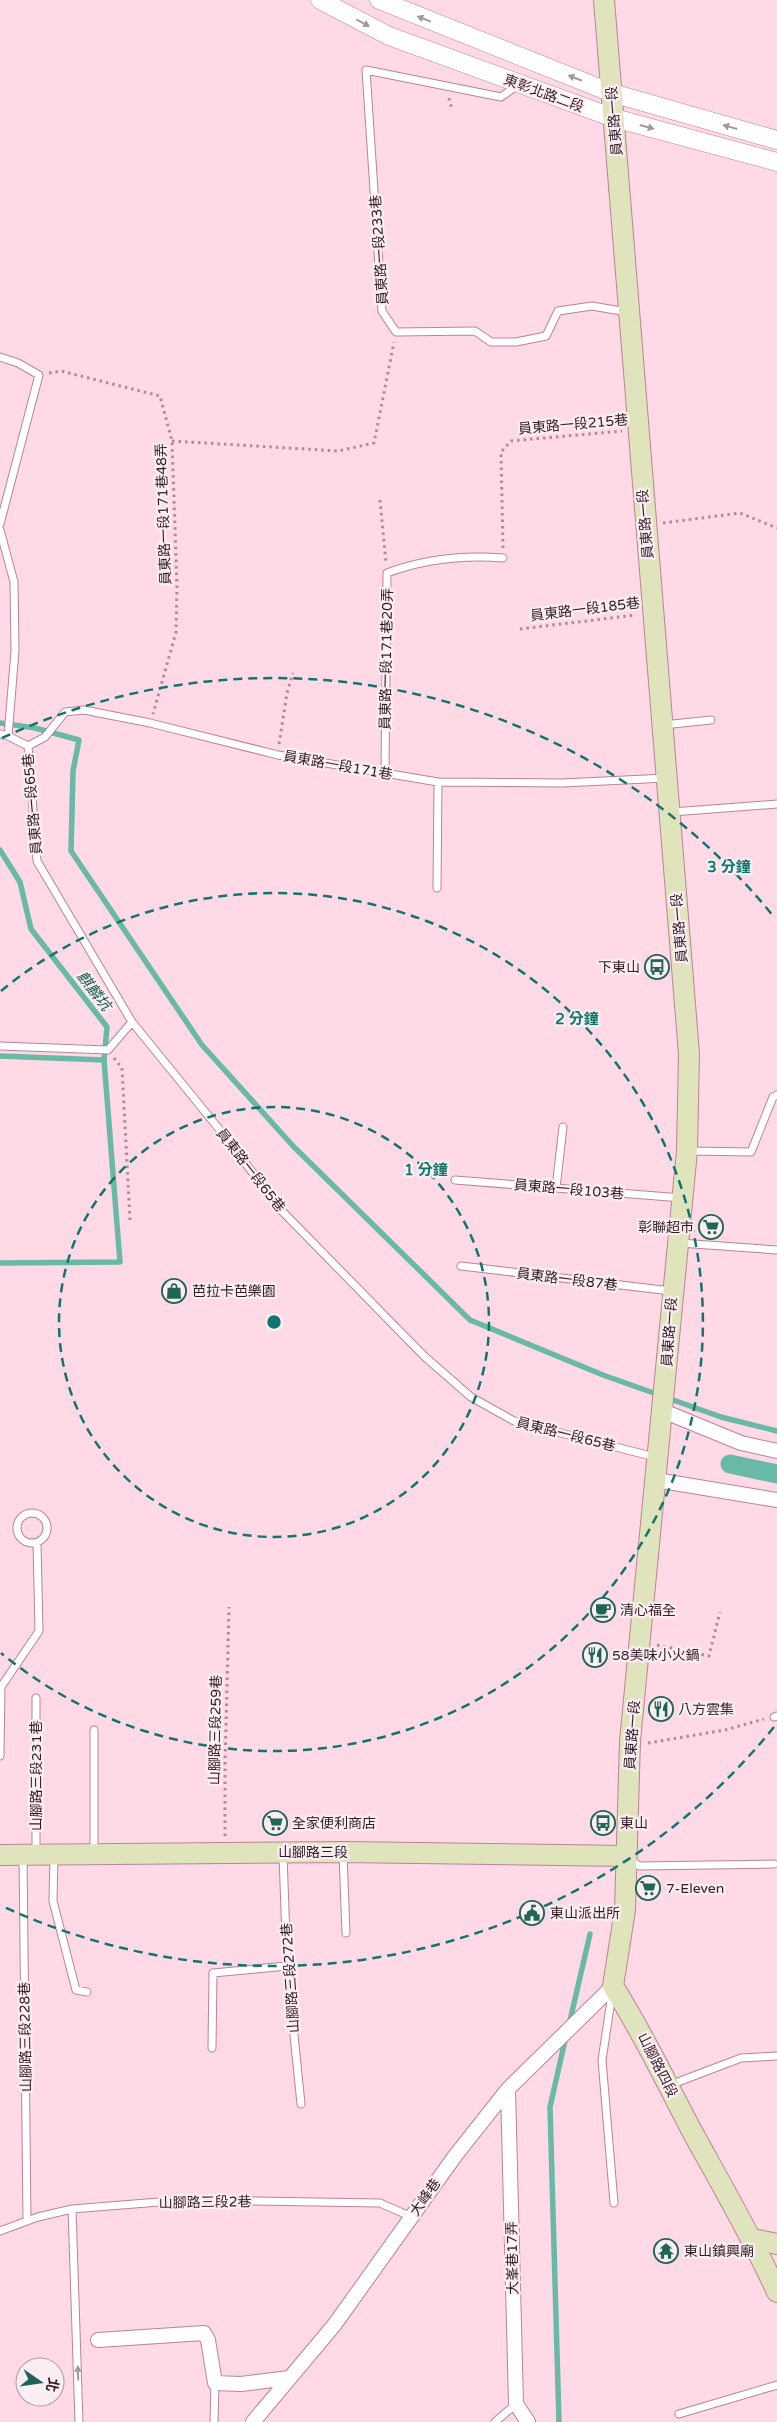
<svg xmlns="http://www.w3.org/2000/svg" width="777" height="2422" font-family="'Varela Round','Noto Sans TC',sans-serif">
  <style>
    .lines { fill: none; stroke-linecap: round; stroke-linejoin: round }
    .stream { stroke: #69b9a7; stroke-width: 5.5 }
    .canal { stroke: #69b9a7; stroke-width: 19 }
    .service-casing { stroke: #bc8396; stroke-width: 9 }
    .minor-casing { stroke: #bc8396; stroke-width: 16 }
    .tertiary-casing { stroke: #bc8396; stroke-width: 19 }
    .secondary-casing { stroke: #bc8396; stroke-width: 22 }
    .path { stroke: #ac8d97; stroke-width: 3; stroke-dasharray: 2.5 4; stroke-linecap: butt }
    .service { stroke: #fff; stroke-width: 7 }
    .minor { stroke: #fff; stroke-width: 14 }
    .tertiary { stroke: #fff; stroke-width: 18 }
    .secondary { stroke: #dfe4bd; stroke-width: 20 }
    .oneway { fill: #a3999c }
    .ring { fill: none; stroke: #0f766e; stroke-width: 2.5; stroke-dasharray: 9 6 }
    .labels { text-anchor: middle; stroke-width: 4.5; stroke-linejoin: round; paint-order: stroke }
    .street-label { font-size: 14px; fill: #321c24; stroke: #fbeef2 }
    .poi-label { font-size: 14px; fill: #321c24; stroke: #fbeef2; text-anchor: start }
    .water-label { font-size: 15px; font-style: italic; fill: #15584c; stroke: #fbeef2 }
    .centre { fill: #0f766e; stroke: #fbeef2; stroke-width: 2.5 }
    .ring-label { font-size: 15px; text-anchor: middle; font-weight: bold; fill: #0f766e; stroke: #fbeef2; stroke-width: 4.5; stroke-linejoin: round; paint-order: stroke }
  </style>
  <rect width="100%" height="100%" fill="#ffd9e5"/>
  <g class="lines">
    <path class="stream" d="M0 723 35 728 79 740 73 771 71 851 202 1045 293 1146 470 1320 603 1375 721 1417 777 1431
      M0 850 20 882 31 929 107 1027 104 1060 0 1056
      M0 1263 120 1262 104 1060
      M569 2025 590 1934
      M559 2422 550 2107 566 2036"/>
    <path class="canal" d="M730 1464 777 1474"/>
    <defs>
      <path id="service" d="M519 84 501 97 366 70 382 311 396 332 475 331 491 342H516L546 336 558 311 592 306 627 312
        M0 357 18 363 39 375 0 524
        M0 530 14 582 15 651 8 736
        M663 725 711 720
        M0 734 8 736 28 746 37 861 132 1022 228 1140 280 1209 424 1356 471 1397 514 1421 655 1457
        M28 746 45 737 65 712 84 710 150 723 278 755 438 782 563 783 666 778
        M385 772 387 573C425 559 463 555 503 558
        M672 812 777 804
        M437 888 438 782
        M0 1046 108 1050 132 1022
        M690 1151 751 1152 773 1097 777 1095
        M455 1180 682 1198
        M556 1188 563 1127
        M680 1243 777 1250
        M461 1266 671 1291
        M17 1528a15 15 0 1 1 30 0a15 15 0 1 1-30 0Z
        M774 1717 777 1716
        M0 1756 1 1687 39 1631 37 1543
        M94 1852V1730
        M36 1853V1698
        M343 1854 346 1933
        M283 1855 287 1966 301 2104
        M23 1856 27 2220
        M54 1857 53 1901 76 1990 87 1992
        M629 1858 639 1866 774 1864
        M612 1994 602 2060 614 2203
        M212 2048 213 1973 287 1966
        M670 2085 741 2058 777 2056
        M72 2209 79 2422
        M0 2231 38 2217 72 2209 184 2200 380 2203 412 2217
        M679 2414 777 2385
        M214 2422 215 2383
        M495 2422 516 2404"/>
      <path id="minor" d="M663 1411 741 1443 777 1451
        M656 1480 777 1500
        M508 2089 516 2404 528 2422
        M98 2340 204 2333 208 2340 215 2383 241 2384 289 2378
        M253 2422 335 2324 455 2156 508 2089 613 1986"/>
      <path id="tertiary" d="M320 0 389 36 614 118 777 162
        M379 0 612 93 777 140"/>
      <path id="secondary" d="M604 0 689 1054 687 1151 630 1741 625 1910 613 1986C643 2033 667 2084 693 2133 722 2186 752 2237 777 2292
        M0 1855 343 1852 626 1856
        M753 2239 777 2244"/>
    </defs>
    <use href="#service" class="service-casing"/>
    <use href="#minor" class="minor-casing"/>
    <use href="#tertiary" class="tertiary-casing"/>
    <use href="#secondary" class="secondary-casing"/>
    <path class="path" d="M449 98 452 110
      M49 373 61 371 160 396 172 441 177 586 176 632 153 714
      M172 441 338 451 374 443 394 342
      M380 500 386 563
      M663 523 740 513 777 528
      M503 548 501 452 511 441 622 431
      M520 629 636 615
      M279 744 287 693 293 673
      M114 1058 122 1068 130 1220
      M657 1645 709 1656 720 1612
      M648 1743 725 1730 764 1719
      M225 1836V1765L229 1607"/>
    <use href="#service" class="service"/>
    <use href="#minor" class="minor"/>
    <use href="#tertiary" class="tertiary"/>
    <use href="#secondary" class="secondary"/>
  </g>
  <defs><path id="oneway-solid" d="M-6-.8H1V-3.2L6.5 0L1 3.2V.8H-6Z" transform="scale(1.25)"/></defs>
  <g class="oneway">
    <use href="#oneway-solid" transform="translate(424 19) rotate(-159)"/>
    <use href="#oneway-solid" transform="translate(363 23) rotate(28)"/>
    <use href="#oneway-solid" transform="translate(575 78) rotate(-159)"/>
    <use href="#oneway-solid" transform="translate(647 127) rotate(15)"/>
    <use href="#oneway-solid" transform="translate(730 127) rotate(-164)"/>
    <use href="#oneway-solid" transform="translate(78 2373) rotate(-92)"/>
  </g>
  <g class="ring">
    <circle cx="274" cy="1322" r="215"/>
    <path d="M1 991A429 429 0 1 1 1 1653"/>
    <path d="M774 1727A644 644 0 0 1 2 1906M2 738A644 644 0 0 1 774 917"/>
  </g>
  <defs>
    <symbol id="bus-ring" viewBox="-11 -11 22 22"><circle r="9.5" fill="#fbeef2" stroke="#1f6557" stroke-width="1.5"/><path d="M-5-6H5V4H4V6H2V4H-2V6H-4V4H-5ZM-3.5-4V0h7V-4ZM-3.5 1.2v1.5H-2V1.2ZM2 1.2v1.5H3.5V1.2Z" fill="#1f6557"/></symbol>
    <symbol id="supermarket-ring" viewBox="-11 -11 22 22"><circle r="9.5" fill="#fbeef2" stroke="#1f6557" stroke-width="1.5"/><path d="M-6-5.5h2.5l.6 2H6L4.5 2H-2.5L-4.4-4H-6ZM-1.5 3.2a1.3 1.3 0 1 0 .1 0ZM3 3.2a1.3 1.3 0 1 0 .1 0Z" fill="#1f6557"/></symbol>
    <symbol id="shop-ring" viewBox="-11 -11 22 22"><circle r="9.5" fill="#fbeef2" stroke="#1f6557" stroke-width="1.5"/><path d="M-5-2.5h2.3a2.7 3.5 0 0 1 5.4 0H5L5.5 6h-11ZM-1.5-2.5h3a1.5 2.3 0 0 0-3 0Z" fill="#1f6557"/></symbol>
    <symbol id="cafe-ring" viewBox="-11 -11 22 22"><circle r="9.5" fill="#fbeef2" stroke="#1f6557" stroke-width="1.5"/><path d="M-5.5-4.5H6V0H3Q3 3.5 0 3.5H-2.5Q-5.5 3.5-5.5 0ZM3-3.2v2h1.7v-2ZM-6 4.5H4V6H-6Z" fill="#1f6557"/></symbol>
    <symbol id="restaurant-ring" viewBox="-11 -11 22 22"><circle r="9.5" fill="#fbeef2" stroke="#1f6557" stroke-width="1.5"/><path d="M-5-6h1v4h1v-4h1v4h1v-4h1v5L-1.5 .5V6h-2V.5L-5-1ZM5-6V6H3V1.5H1.5Q1.5-4 5-6Z" fill="#1f6557"/></symbol>
    <symbol id="civic-ring" viewBox="-11 -11 22 22"><circle r="9.5" fill="#fbeef2" stroke="#1f6557" stroke-width="1.5"/><path d="M-.6-6.5H3V-4.5H.6V-3L4-1V1h2V6H-6V1h2V-1L-.6-3ZM-1.2 2.5V6h2.4V2.5Z" fill="#1f6557"/></symbol>
    <symbol id="temple-ring" viewBox="-11 -11 22 22"><circle r="9.5" fill="#fbeef2" stroke="#1f6557" stroke-width="1.5"/><path d="M0-6L5-2H3V0L6.5 2.5H4V6H1.5V3h-3V6H-4V2.5H-6.5L-3 0V-2H-5Z" fill="#1f6557"/></symbol>
  </defs>
  <g fill-rule="evenodd">
    <use href="#bus-ring" x="643" y="953" width="28" height="28"/>
    <use href="#supermarket-ring" x="697" y="1213" width="28" height="28"/>
    <use href="#shop-ring" x="160" y="1277" width="28" height="28"/>
    <use href="#cafe-ring" x="589" y="1596" width="28" height="28"/>
    <use href="#restaurant-ring" x="581" y="1641" width="28" height="28"/>
    <use href="#restaurant-ring" x="647" y="1695" width="28" height="28"/>
    <use href="#supermarket-ring" x="261" y="1809" width="28" height="28"/>
    <use href="#bus-ring" x="589" y="1809" width="28" height="28"/>
    <use href="#supermarket-ring" x="634" y="1874" width="28" height="28"/>
    <use href="#civic-ring" x="518" y="1899" width="28" height="28"/>
    <use href="#temple-ring" x="652" y="2237" width="28" height="28"/>
  </g>
  <g class="labels">
    <g class="street-label">
      <text transform="translate(544 93) rotate(20)" y="5">東彰北路二段</text>
      <text transform="translate(614 121) rotate(-95)" y="5">員東路一段</text>
      <text transform="translate(379 250) rotate(-94)" y="5">員東路一段233巷</text>
      <text transform="translate(573 424) rotate(-5)" y="5">員東路一段215巷</text>
      <text transform="translate(163 514) rotate(-92)" y="5">員東路一段171巷48弄</text>
      <text transform="translate(645 524) rotate(-95)" y="5">員東路一段</text>
      <text transform="translate(585 609) rotate(-7)" y="5">員東路一段185巷</text>
      <text transform="translate(386 659) rotate(-89)" y="5">員東路一段171巷20弄</text>
      <text transform="translate(338 765) rotate(10)" y="5">員東路一段171巷</text>
      <text transform="translate(32 804) rotate(-95)" y="5">員東路一段65巷</text>
      <text transform="translate(679 928) rotate(-95)" y="5">員東路一段</text>
      <text transform="translate(251 1170) rotate(52)" y="5">員東路一段65巷</text>
      <text transform="translate(569 1189) rotate(5)" y="5">員東路一段103巷</text>
      <text transform="translate(567 1279) rotate(7)" y="5">員東路一段87巷</text>
      <text transform="translate(669 1332) rotate(-86)" y="5">員東路一段</text>
      <text transform="translate(566 1434) rotate(14)" y="5">員東路一段65巷</text>
      <text transform="translate(215 1730) rotate(-89)" y="5">山腳路三段259巷</text>
      <text transform="translate(632 1735) rotate(-86)" y="5">員東路一段</text>
      <text transform="translate(36 1776) rotate(-90)" y="5">山腳路三段231巷</text>
      <text x="313" y="1857">山腳路三段</text>
      <text transform="translate(290 1978) rotate(-94)" y="5">山腳路三段272巷</text>
      <text transform="translate(25 2037) rotate(-91)" y="5">山腳路三段228巷</text>
      <text transform="translate(658 2065) rotate(63)" y="5">山腳路四段</text>
      <text transform="translate(425 2197) rotate(-55)" y="5">大峰巷</text>
      <text transform="translate(205 2202) rotate(-1)" y="5">山腳路三段2巷</text>
      <text transform="translate(512 2258) rotate(-91)" y="5">大峯巷17弄</text>
    </g>
    <g class="poi-label">
      <text x="640" y="972" text-anchor="end">下東山</text>
      <text x="694" y="1232" text-anchor="end">彰聯超市</text>
      <text x="192" y="1296">芭拉卡芭樂園</text>
      <text x="620" y="1615">清心福全</text>
      <text x="612" y="1660">58美味小火鍋</text>
      <text x="678" y="1714">八方雲集</text>
      <text x="292" y="1828">全家便利商店</text>
      <text x="620" y="1828">東山</text>
      <text x="666" y="1893">7-Eleven</text>
      <text x="550" y="1918">東山派出所</text>
      <text x="684" y="2256">東山鎮興廟</text>
    </g>
    <g class="water-label">
      <text transform="translate(94 991) rotate(52)" y="5">麒麟坑</text>
    </g>
  </g>
  <circle cx="274" cy="1322" r="8" class="centre"/>
  <g class="ring-label">
    <text x="729" y="872">3 分鐘</text>
    <text x="577" y="1024">2 分鐘</text>
    <text x="426" y="1175">1 分鐘</text>
  </g>
  <g transform="translate(40 2382) rotate(103)"><circle r="24" fill="#fbeef2" stroke="#ab9aa0"/>
  <path d="M0-4L9 19L0 12L-9 19Z" fill="#1f6557"/>
  <text y="-8" font-size="14" font-weight="bold" text-anchor="middle" fill="#321c24">北</text>
  </g>
</svg>
